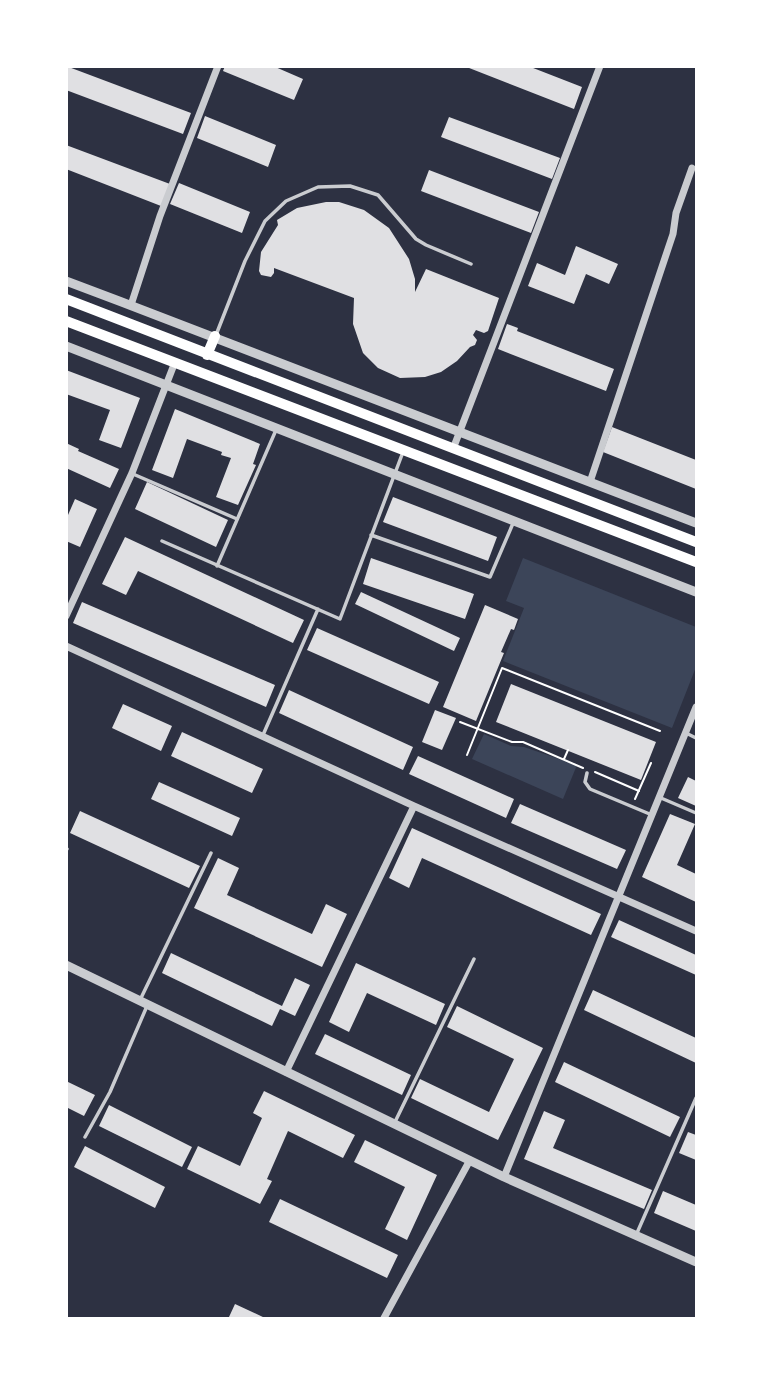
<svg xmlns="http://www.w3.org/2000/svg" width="763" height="1385" font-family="Manrope,sans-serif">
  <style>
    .green { fill: #3c4559 }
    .building { fill: #e0e0e3 }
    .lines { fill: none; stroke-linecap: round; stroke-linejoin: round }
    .path { stroke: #fff; stroke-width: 2 }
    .service { stroke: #caccd0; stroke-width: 3.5 }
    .minor { stroke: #caccd0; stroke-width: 7 }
    .tertiary { stroke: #caccd0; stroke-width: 9 }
    .primary { stroke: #fff; stroke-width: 10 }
  </style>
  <rect width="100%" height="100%" fill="#2d3142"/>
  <path class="green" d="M523 558 696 627V667L672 728 503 661 524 608 506 601Z
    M484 734 511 746 524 747 577 765 563 799 472 759Z"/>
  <path class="building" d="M66 66 191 113 183 134 66 90Z
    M225 66H273L303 79 294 100 223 71Z
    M464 66H528L582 87 574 109Z
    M205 116 276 145 268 167 197 138Z
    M449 117 560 158 552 179 441 137Z
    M66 145 170 184 161 206 66 169Z
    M429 170 539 212 531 233 421 191Z
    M179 183 250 212 242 233 170 204Z
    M326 202H339L364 210 389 228 409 259 415 279V292L426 269 499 298 488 331 484 333 476 330 473 335 477 340 475 345 470 347 457 361 441 372 425 377 400 378 378 368 363 353 353 324 354 298 274 268V273L271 277 261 275 259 271 261 252 278 225 277 220 297 208Z
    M576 246 618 264 609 284 586 274 574 304 528 286 537 263 565 275Z
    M507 324 518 328 517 331 614 369 606 391 498 349Z
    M66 370 140 398 121 448 99 440 110 410 66 394Z
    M175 409 260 444 253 464 256 465 238 505 216 497 231 458 221 455 222 452 187 439 173 478 152 470Z
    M612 427 696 460V489L603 452Z
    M66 443 79 449 78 451 119 469 110 488 66 468Z
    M147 482 228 520 216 547 135 509Z
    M393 497 497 537 488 561 383 522Z
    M75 499 97 509 80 547 66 541V514L68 515Z
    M125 537 304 620 293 643 138 571 126 595 102 584Z
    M371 558 474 594 465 619 363 584Z
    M361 592 460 638 454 651 355 604Z
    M82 602 275 685 266 707 73 623Z
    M485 605 518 619 514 630 511 629 501 652 504 653 476 721 443 707Z
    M317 628 439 682 429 704 307 650Z
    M511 684 656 742 641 780 496 722Z
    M289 690 413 747 403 770 279 713Z
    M123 704 172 726 161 751 112 728Z
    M435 710 456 718 442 750 422 742Z
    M182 732 263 769 252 793 171 756Z
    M418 756 514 799 506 818 409 774Z
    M688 777 696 781V806L678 798Z
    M159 782 240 818 232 836 151 799Z
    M520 804 626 850 617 869 511 823Z
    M80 811 200 866 189 888 70 833Z
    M670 814 695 824 677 865 696 874V902L642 877Z
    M412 828 601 914 591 935 422 858 409 888 389 878Z
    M218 858 239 868 227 895 312 934 326 904 347 914 322 967 194 908Z
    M619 920 696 955V975L611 937Z
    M171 953 282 1006 295 978 310 985 295 1016 280 1009 272 1026 162 973Z
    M356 963 445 1004 436 1025 367 993 349 1032 329 1022Z
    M593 990 696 1038V1063L584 1010Z
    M457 1006 543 1048 498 1140 411 1098 420 1079 489 1112 514 1059 447 1027Z
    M325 1034 411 1075 402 1095 315 1054Z
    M564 1062 680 1117 670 1137 555 1082Z
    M66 1081 95 1095 84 1116 66 1107Z
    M264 1091 355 1135 343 1158 288 1131 267 1179 272 1181 260 1204 187 1169 198 1146 240 1166 262 1118 253 1113Z
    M109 1105 192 1147 182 1167 99 1126Z
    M544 1111 565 1120 553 1148 652 1190 644 1209 524 1159Z
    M688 1132 696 1135V1160L679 1153Z
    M365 1140 437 1175 407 1240 385 1229 405 1187 354 1162Z
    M85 1146 165 1187 155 1208 74 1167Z
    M663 1191 696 1205V1231L654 1213Z
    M280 1199 398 1255 387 1278 269 1222Z
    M235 1304 265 1318H232L229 1317Z"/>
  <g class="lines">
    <path class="path" d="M460 722 512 742H523L583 768
      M467 755 502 668 660 731
      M564 759 568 750
      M595 772 639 791
      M635 799 651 763"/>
    <path class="service" d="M216 335 245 261 265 221 286 201 318 187 350 186 378 195 416 239 426 245 471 264
      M133 474 237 519
      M371 535 490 577 514 521
      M162 541 340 619 403 452
      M217 566 276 430
      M686 733 696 738
      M263 735 318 609
      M587 773 585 782 590 789 652 815
      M661 798 696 813
      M66 850 67 849
      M141 998 211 853
      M394 1124 474 959
      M85 1137 110 1092 147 1006
      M637 1233 696 1098"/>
    <path class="minor" d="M131 305 160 216 218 66
      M453 449 600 66
      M590 482 673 234 676 213 692 168
      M66 616 132 473 175 362
      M66 646 414 806 696 931
      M286 1072 414 806
      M504 1177 696 707
      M384 1318 470 1160"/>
    <path class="tertiary" d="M66 281C277 360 487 442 696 523
      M66 346 696 592
      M66 965 504 1177 696 1262"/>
    <path class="primary" d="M66 299 696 542
      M66 321 696 562
      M207 355 215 336"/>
  </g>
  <rect width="763" height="1385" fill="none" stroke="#ffffff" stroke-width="136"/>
</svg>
